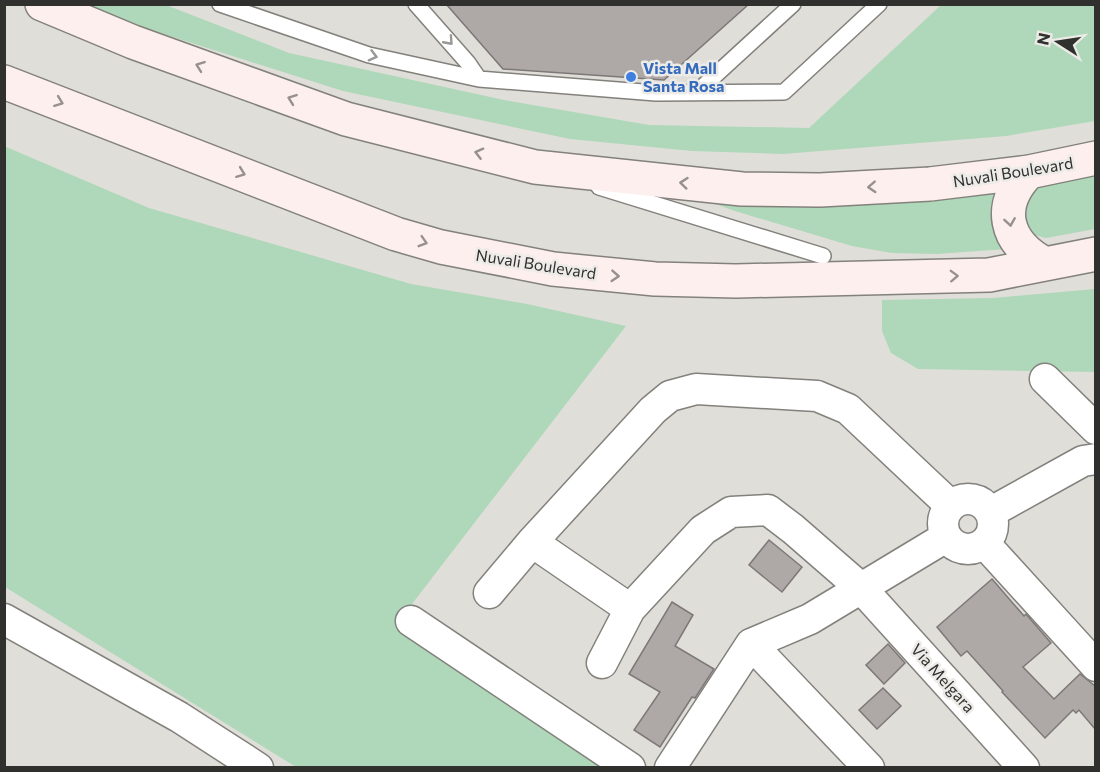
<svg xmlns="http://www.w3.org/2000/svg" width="1100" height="772" font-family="Commissioner,sans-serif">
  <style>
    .green { fill: #aed8b9 }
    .building { fill: #aea8a7; stroke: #7d7877; stroke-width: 1.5 }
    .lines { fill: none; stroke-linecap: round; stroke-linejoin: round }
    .service-casing { stroke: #83817c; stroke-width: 18 }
    .minor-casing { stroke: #83817c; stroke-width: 33 }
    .secondary-casing { stroke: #83817c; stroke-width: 36 }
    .service { stroke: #fff; stroke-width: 15 }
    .minor { stroke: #fff; stroke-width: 30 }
    .secondary { stroke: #fcefed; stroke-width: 33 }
    .oneway { stroke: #989896 }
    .oneway2 { stroke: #96908e }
    .shop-dot { fill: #3f7fe0; stroke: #edebe7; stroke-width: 2 }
    .labels { text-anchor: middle; stroke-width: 5; stroke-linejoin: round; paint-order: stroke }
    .shop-label { font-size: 16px; font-weight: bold; fill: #366cbe; stroke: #edebe7; text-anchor: start }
    .street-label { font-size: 16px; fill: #30302e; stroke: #edebe7 }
  </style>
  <rect width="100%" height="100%" fill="#e0ded9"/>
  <path class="green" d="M84 5H166L289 53 504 100 649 125 809 128 941 5H1095V121L1006 136 783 154 692 151 570 139 343 91 135 25Z
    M4 146 149 208 411 284 527 304 626 326 395 626 625 767H296L5 587Z
    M1095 175V229L1046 238 1031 234 1024 218 1029 191 1034 185Z
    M1000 190C995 212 990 230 1006 249L937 254 892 253 852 246 735 211 707 201Z
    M1095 289V372L918 369 891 353 882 331V300L993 298Z"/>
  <path class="building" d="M446 4H749L664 80 503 69Z
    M769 540 802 567 782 592 749 565Z
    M992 579 1024 616 1026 614 1051 643 1023 667 1054 699 1080 674 1095 686V729L1079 710 1076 713 1073 710 1045 738 1002 692 1003 691 967 651 961 656 937 627Z
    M672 602 693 615 675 646 714 669 695 698 692 697 660 747 634 730 660 692 629 674Z
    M888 644 905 663 884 684 866 665Z
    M883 688 901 706 877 729 859 710Z"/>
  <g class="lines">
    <defs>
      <path id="service" d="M220 4 369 55 479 79 656 93 784 92 879 4
        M416 4 468 63 479 79
        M697 92 793 4
        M599 187 823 256"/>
      <path id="minor" d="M1045 379 1096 429
        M943 524a25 25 0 1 1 50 0a25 25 0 1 1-50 0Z
        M991 512 1083 461 1096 459
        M532 542 630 609
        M985 544 1096 666
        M489 593 532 542 653 410 670 396 696 389 817 396 848 409 951 506
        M4 619 179 717 258 768
        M411 621 630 768
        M751 644 869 768
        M602 663 630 609 703 530 731 512 768 510 793 529 862 589 1024 768
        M670 768 751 644 810 619 946 537"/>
      <path id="secondary" d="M42 4 133 42 346 119 535 167 742 189 820 190 930 184 1029 172 1096 158
        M4 82 396 234 441 247 553 269 655 279 736 281 989 275 1096 254
        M1029 172C996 205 1004 242 1045 264"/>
    </defs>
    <use href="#service" class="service-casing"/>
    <use href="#minor" class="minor-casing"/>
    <use href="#secondary" class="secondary-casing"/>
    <use href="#service" class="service"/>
    <use href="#minor" class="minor"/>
    <use href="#secondary" class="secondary"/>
  </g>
  <defs><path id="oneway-chevron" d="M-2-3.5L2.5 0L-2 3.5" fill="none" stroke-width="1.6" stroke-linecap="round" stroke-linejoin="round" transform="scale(1.5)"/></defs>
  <g class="oneway">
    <use href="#oneway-chevron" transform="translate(449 41) rotate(48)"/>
    <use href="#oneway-chevron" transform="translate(373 56) rotate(15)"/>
  </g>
  <g class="oneway2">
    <use href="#oneway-chevron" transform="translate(200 66) rotate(-160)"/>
    <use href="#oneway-chevron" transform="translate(292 99) rotate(-160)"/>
    <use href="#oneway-chevron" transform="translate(59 102) rotate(21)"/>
    <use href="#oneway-chevron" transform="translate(479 153) rotate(-166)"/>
    <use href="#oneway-chevron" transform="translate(241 173) rotate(21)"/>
    <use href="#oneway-chevron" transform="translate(684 183) rotate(-174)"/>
    <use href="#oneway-chevron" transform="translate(872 187) rotate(177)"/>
    <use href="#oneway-chevron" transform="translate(1010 222) rotate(81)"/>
    <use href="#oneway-chevron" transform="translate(423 242) rotate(17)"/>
    <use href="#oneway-chevron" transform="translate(615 276) rotate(4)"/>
    <use href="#oneway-chevron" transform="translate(954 276) rotate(-2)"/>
  </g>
  <circle class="shop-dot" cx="631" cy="77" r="6"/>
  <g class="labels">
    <g class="shop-label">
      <text x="643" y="74">Vista Mall<tspan x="643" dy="18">Santa Rosa</tspan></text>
    </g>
    <g class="street-label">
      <text transform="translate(1013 172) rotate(-9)" y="6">Nuvali Boulevard</text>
      <text transform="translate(536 264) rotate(9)" y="6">Nuvali Boulevard</text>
      <text transform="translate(943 678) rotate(48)" y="6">Via Melgara</text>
    </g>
  </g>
  <rect width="1100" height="772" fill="none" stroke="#30302e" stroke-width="12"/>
  <g transform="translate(1058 42) rotate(282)" stroke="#edebe7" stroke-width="4.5" paint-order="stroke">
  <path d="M0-4.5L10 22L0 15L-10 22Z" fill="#30302e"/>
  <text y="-9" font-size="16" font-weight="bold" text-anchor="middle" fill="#30302e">N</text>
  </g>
</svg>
